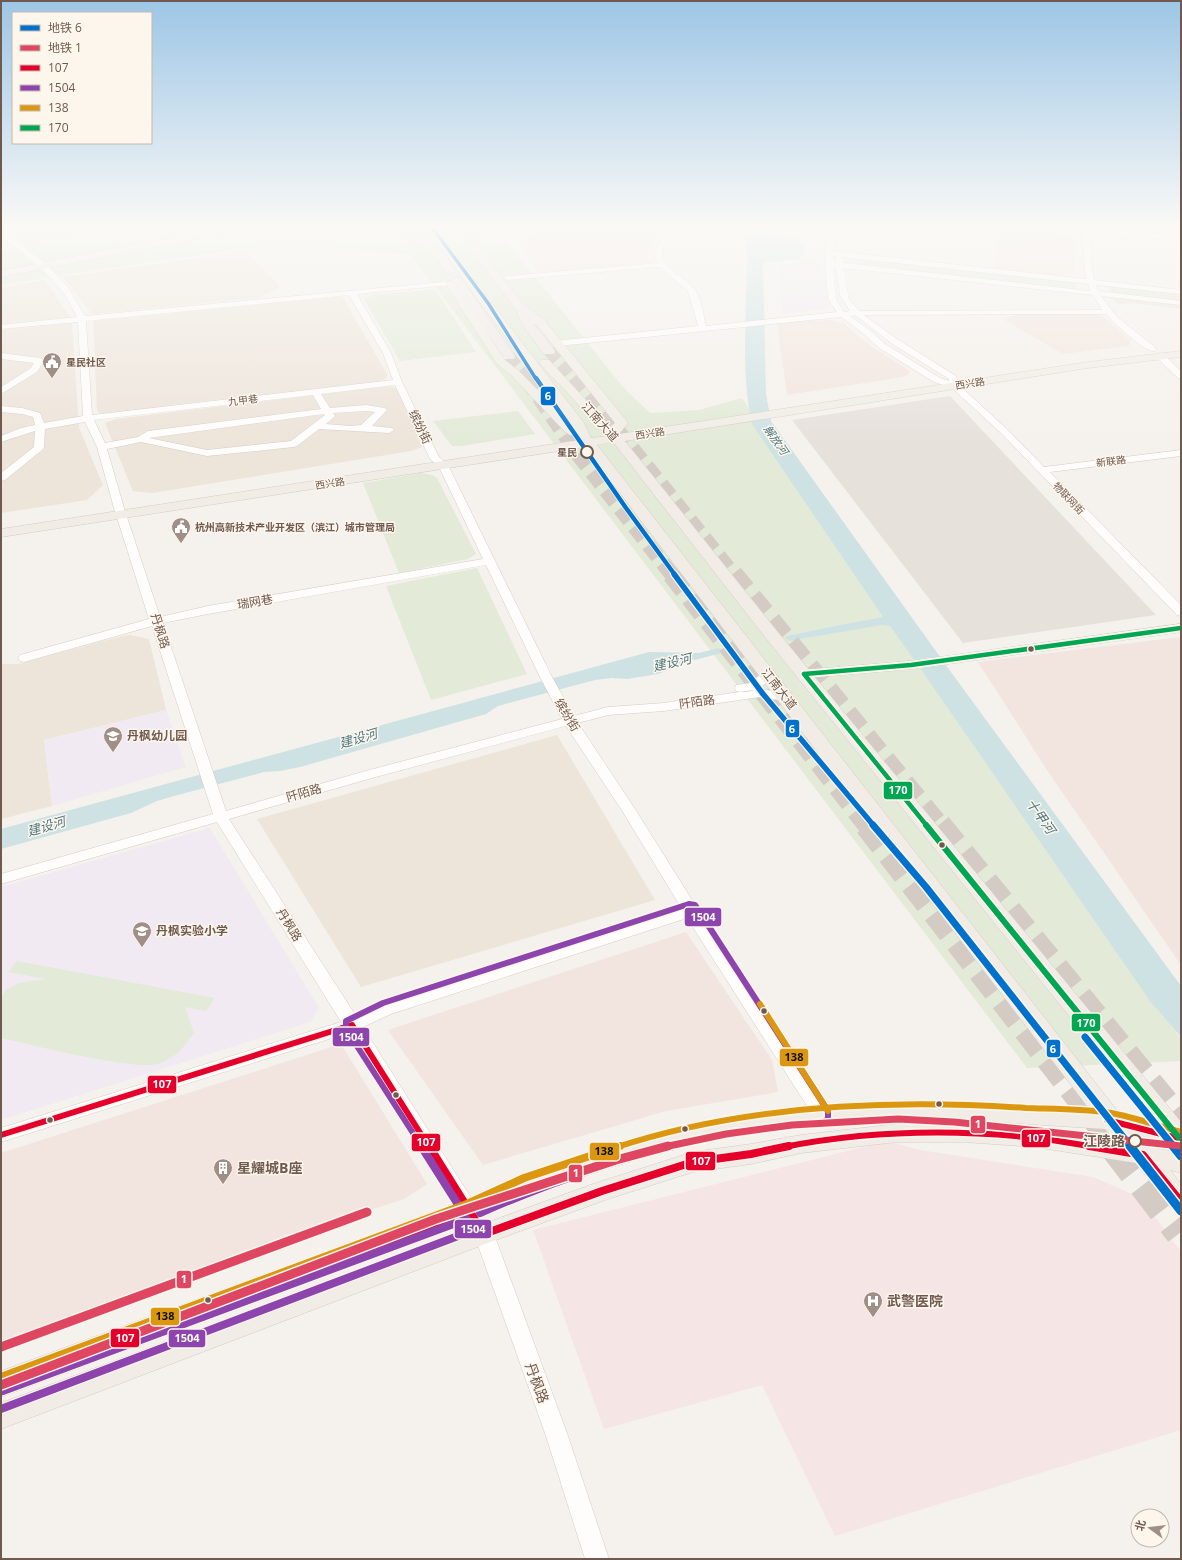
<svg xmlns="http://www.w3.org/2000/svg" width="1182" height="1560" font-family="'Open Sans','Noto Sans SC',sans-serif">
  <style>
    .residential { fill: #ede4da }
    .commercial { fill: #f2e4de }
    .industrial { fill: #e7e1dc }
    .education { fill: #f2eaf2 }
    .medical { fill: #f6e5e5 }
    .green { fill: #e3ead8 }
    .water { fill: #cee2e4 }
    .lines { fill: none; stroke-linecap: round; stroke-linejoin: round }
    .canal { fill: #cee2e4; fill-rule: evenodd }
    .highway-tunnel-far4 { stroke: #d4cbc5; stroke-width: 12; stroke-dasharray: 12 6; stroke-linecap: butt }
    .highway-tunnel-far3 { stroke: #d4cbc5; stroke-width: 15; stroke-dasharray: 15 8; stroke-linecap: butt }
    .highway-tunnel-far2 { stroke: #d4cbc5; stroke-width: 20; stroke-dasharray: 20 10; stroke-linecap: butt }
    .highway-tunnel-far1 { stroke: #d4cbc5; stroke-width: 25; stroke-dasharray: 25 12; stroke-linecap: butt }
    .highway-tunnel { stroke: #d4cbc5; stroke-width: 32; stroke-dasharray: 32 16; stroke-linecap: butt }
    .minor-casing { stroke: #d2cdc7; stroke-width: 1 }
    .major-casing { stroke: #d3ccc7; stroke-width: 1 }
    .highway-casing { stroke: #d3ccc7; stroke-width: 1 }
    .minor { fill: #fefdfc; fill-rule: evenodd }
    .major { fill: #f1ede6; fill-rule: evenodd }
    .highway { fill: #efe8e5; fill-rule: evenodd }
    .bus-1-far1-casing { stroke: #fdf6ed; stroke-width: 9 }
    .bus-1-casing { stroke: #fdf6ed; stroke-width: 10 }
    .bus-2-far1-casing { stroke: #fdf6ed; stroke-width: 9 }
    .bus-2-casing { stroke: #fdf6ed; stroke-width: 10 }
    .bus-3-far1-casing { stroke: #fdf6ed; stroke-width: 9 }
    .bus-3-casing { stroke: #fdf6ed; stroke-width: 10 }
    .bus-4-far1-casing { stroke: #fdf6ed; stroke-width: 8 }
    .bus-4-casing { stroke: #fdf6ed; stroke-width: 9 }
    .bus-1-far1 { stroke: #e4002b; stroke-width: 6 }
    .bus-1 { stroke: #e4002b; stroke-width: 8 }
    .bus-2-far1 { stroke: #8e44ad; stroke-width: 6 }
    .bus-2 { stroke: #8e44ad; stroke-width: 8 }
    .bus-3-far1 { stroke: #dc9710; stroke-width: 6 }
    .bus-3 { stroke: #dc9710; stroke-width: 8 }
    .bus-4-far1 { stroke: #00a651; stroke-width: 4.5 }
    .bus-4 { stroke: #00a651; stroke-width: 6 }
    .metro-1-far4-casing { stroke: #fdf6ed; stroke-width: 5 }
    .metro-1-far3-casing { stroke: #fdf6ed; stroke-width: 6 }
    .metro-1-far2-casing { stroke: #fdf6ed; stroke-width: 8 }
    .metro-1-far1-casing { stroke: #fdf6ed; stroke-width: 10 }
    .metro-1-casing { stroke: #fdf6ed; stroke-width: 12 }
    .metro-2-far1-casing { stroke: #fdf6ed; stroke-width: 10 }
    .metro-2-casing { stroke: #fdf6ed; stroke-width: 12 }
    .metro-1-far4 { stroke: #0072ce; stroke-width: 3.5 }
    .metro-1-far3 { stroke: #0072ce; stroke-width: 4.5 }
    .metro-1-far2 { stroke: #0072ce; stroke-width: 5.5 }
    .metro-1-far1 { stroke: #0072ce; stroke-width: 7 }
    .metro-1 { stroke: #0072ce; stroke-width: 9 }
    .metro-2-far1 { stroke: #df4661; stroke-width: 7 }
    .metro-2 { stroke: #df4661; stroke-width: 9 }
    .stop-dot { fill: #fdf6ed; stroke: #705a4f; stroke-width: 2 }
    .bus-dot { fill: #705a4f; stroke: #fdf6ed; stroke-width: 1.5 }
    .labels { text-anchor: middle; stroke-width: 3; stroke-linejoin: round; paint-order: stroke }
    .far-poi-label { font-size: 10px; font-weight: bold; fill: #705a4f; stroke: #fdf6ed; text-anchor: start }
    .far-street-label { font-size: 10px; fill: #705a4f; stroke: #fdf6ed }
    .far-stop-label { font-size: 10px; font-weight: bold; fill: #705a4f; stroke: #fdf6ed; text-anchor: end }
    .far-water-label { font-size: 11px; font-style: italic; fill: #4c7880; stroke: #fdf6ed }
    .street-label { font-size: 12px; fill: #705a4f; stroke: #fdf6ed }
    .poi-label { font-size: 12px; font-weight: bold; fill: #705a4f; stroke: #fdf6ed; text-anchor: start }
    .water-label { font-size: 13px; font-style: italic; fill: #4c7880; stroke: #fdf6ed }
    .near-stop-label { font-size: 14px; font-weight: bold; fill: #705a4f; stroke: #fdf6ed; text-anchor: end }
    .near-poi-label { font-size: 14px; font-weight: bold; fill: #705a4f; stroke: #fdf6ed; text-anchor: start }
    .near-street-label { font-size: 14px; fill: #705a4f; stroke: #fdf6ed }
    .line-badge { stroke: #fdf6ed; stroke-width: 1.5 }
    .badge-label { font-size: 11px; text-anchor: middle; font-weight: bold; fill: #fff }
    .pale-badge-label { font-size: 11px; text-anchor: middle; font-weight: bold; fill: #111 }
  </style>
  <rect width="100%" height="100%" fill="#f5f1ec"/>
  <path class="residential" d="M1 226H123L28 244 1 232Z
    M245 251 280 286 259 298 92 314 63 277Z
    M45 280 70 317 1 324V288Z
    M342 296 388 376 382 381 179 404 108 414 99 413 97 410 93 320Z
    M72 323 79 428 103 485 87 500 1 513V330Z
    M387 386 398 388 422 447 411 451 152 493 133 491 105 423 116 419Z
    M130 635 149 639 166 710 44 740 52 806 1 819V664H18L118 637Z
    M557 735 655 900 361 987 257 819Z"/>
  <path class="commercial" d="M538 226H666L670 229 649 246 647 262 641 264 538 273 524 253 530 235Z
    M999 228 1059 233 1074 237V273L1059 277 994 270Z
    M1093 314 1104 317 1130 340 1129 346 1063 354 1006 321 1008 317 1018 315Z
    M830 320 843 323 871 346 910 371 909 374 903 377 787 395 777 323Z
    M1181 637V965L1047 770 978 662Z
    M686 932 772 1060 778 1092 666 1111 483 1165 388 1030Z
    M341 1044 427 1184 404 1199 324 1225 1 1344V1153Z"/>
  <path class="industrial" d="M950 396 1156 615 963 643 792 420Z"/>
  <path class="education" d="M805 261 821 263 829 308 782 314 780 266Z
    M166 710 186 767 52 806 44 740Z
    M210 828 319 1008 310 1022 1 1120V887Z"/>
  <path class="medical" d="M887 1141 920 1150 1093 1177 1141 1198 1181 1252V1430L835 1536 762 1385 604 1429 533 1230Z"/>
  <path class="green" d="M123 226H500L499 232 623 387 650 413 699 410 742 398 1181 1039V1061L1027 1068 411 255 301 244 253 248 75 273 1 285V249Z
    M849 257 1076 282 1077 290 844 264Z
    M1108 285 1181 292V309L1133 303 1118 304 1112 298Z
    M435 289 476 352 400 361 364 299 372 295Z
    M518 411 535 434 462 446H452L433 421Z
    M421 473 432 475 437 478 476 554 468 559 399 573 363 483Z
    M477 568 527 674 431 700 386 586Z
    M17 961 215 998 206 1011 185 1007 194 1033C184 1047 177 1057 161 1063 139 1073 30 1044 1 1038V996L7 989 19 983 46 979 8 972Z"/>
  <path class="water" d="M746 226H763V233L796 238 804 244V253L799 259 763 263 766 394 771 421 948 668 1181 986V1037L1150 1001 927 678 890 626 882 625 812 637H796L807 632 835 626 883 617 752 424C738 359 750 292 746 226Z
    M649 652 709 653 658 674 627 679 612 678 595 680 498 706 486 714 300 767 280 771 264 772 174 796 157 801 131 813 1 849V829Z"/>
  <g class="lines">
    <path class="canal" d="M811 631 816 634 814 636 790 641 785 638 787 636Z
      M718 648 721 649 723 651 721 653 695 660 690 657 692 655Z"/>
    <path class="highway-tunnel-far4" d="M549 351 574 379
      M509 356 527 379"/>
    <path class="highway-tunnel-far3" d="M526 378 576 452 672 575
      M573 378 603 412 734 575"/>
    <path class="highway-tunnel-far2" d="M672 574 868 826
      M733 574 940 826"/>
    <path class="highway-tunnel-far1" d="M867 825 1116 1147
      M939 825 1181 1120"/>
    <path class="highway-tunnel" d="M1115 1146 1181 1232"/>
    <defs>
      <path id="minor" d="M682 226H691C683 233 670 236 664 246 653 265 687 277 695 290 702 300 703 314 706 326L837 312 828 299 826 272 825 253 831 226H838L833 251 1086 279 1084 259 1083 232 1027 228 1024 226 1083 228V226H1089L1090 229 1181 236V240L1090 233 1091 259 1094 280 1181 290V294L1096 285 1098 291 1181 301V305L1101 296 1117 317 1155 347 1156 349 1155 351C1145 353 1114 323 1106 314L864 315 897 339 956 376 959 385 1009 431 1044 467 1181 450V456L1050 472 1181 605V616L1177 615 1003 435 952 388 934 382 879 348 865 335 841 317 558 346 554 343 555 341 698 326 688 291 660 267 507 280 503 278 507 276 658 263C647 246 670 233 682 226ZM833 256H836L835 262H833ZM842 257 1088 284 1090 291 843 263ZM833 267H836L840 295 850 311 844 312 836 299ZM843 268 1093 295 1102 310 859 311 849 299ZM855 315 891 343 949 379V381L940 378 885 344 871 331 850 316Z
        M1 235C19 240 58 273 69 289 75 298 79 307 85 316L453 281V285H450L357 294 391 353 402 382 439 457 448 465 552 677 574 716 608 707 664 703 760 689 790 694 791 697 790 700 785 701 760 697 664 711 608 715 578 723 635 809 697 908 828 1110 831 1115 828 1120 822 1122 816 1120 687 918 391 1014 363 1027 494 1234 568 1436 609 1559H585L546 1436 475 1237 348 1033 1 1142V1128L341 1022 217 822 1 884V874L213 814 152 626 24 662 20 661 18 658 20 655 149 619 114 508 97 447 85 422 45 429 44 448 42 450 5 480 1 481V473L34 447 35 431 1 442V436L21 428 35 425 33 417 22 414 1 412V406L22 408 40 413 44 423 83 416 78 322 1 329V325L77 317C72 308 68 298 61 290 49 274 19 247 1 239ZM349 295 383 353 393 380 92 415 86 321ZM395 385 430 459 439 467 483 559 208 606 160 617 124 508 107 449 141 442 207 456 294 447 297 446 319 429 389 433 394 430 392 428 372 426 385 412 387 410 385 408 366 405 330 408 321 394ZM313 395 321 409 148 431 138 437 105 443 94 420ZM366 411 375 412 361 425 349 426 326 424 335 416 333 413ZM324 414 325 415 291 441 207 450 149 438ZM486 565 540 677 562 719 362 772 226 811 163 623 208 614ZM566 726 621 809 682 909 379 1006 356 1016 229 819 372 778Z
        M1 353 40 358 44 361 37 372 1 394V387L31 368 34 363 1 359Z
        M1160 353 1163 354 1181 371V379L1178 378 1157 358 1156 356Z
        M1181 624V632L911 669 804 678 800 677 798 674 800 671 804 670 911 661Z
        M768 670 772 671 774 674C766 686 752 695 736 691L735 688 736 685 751 683 764 671Z"/>
      <path id="major" d="M229 226H248L244 229 1 277V271Z
        M426 226H435L486 296 584 423 591 438 608 436C592 423 581 407 567 392 558 382 547 373 539 362L541 360H549L610 426 611 427 615 423 537 325 536 323 537 321H545L626 420 628 423 619 434 1088 362 1181 351V357L1088 368 625 441 777 631 1181 1122V1148L1142 1138 1150 1147 1181 1153V1173L1170 1170 1181 1184V1212L1172 1209 1136 1163 1035 1147 964 1142H897L801 1153 751 1164 693 1172 608 1199 493 1241 1 1429V1403L475 1227 593 1184 693 1152 751 1144 801 1135 897 1124H964L1035 1129 1116 1141 1105 1129 967 1120 879 1121 822 1124 716 1138 645 1155 535 1192 479 1217 1 1397V1371L461 1203 517 1178 636 1139 716 1120 822 1106 879 1103 967 1102 1090 1110 585 447 1 537V529L580 440 577 435H570L565 432 511 375 497 364 445 283 447 281H453L505 360 519 371 574 427 478 300ZM613 442 765 637 1154 1122 1119 1113 597 445Z"/>
      <path id="highway" d="M385 226C390 226 396 225 401 226 425 231 445 251 456 272L450 275 446 274C442 269 440 263 436 258 423 243 404 235 386 228Z
        M464 226H474L472 230 479 247 523 304 545 320 547 323 545 326 541 327 534 324 555 351 554 354H544L527 332 517 314 518 312 469 248 462 230Z
        M457 277 461 278 515 356 514 359H504L503 356 451 280 453 278Z"/>
    </defs>
    <use href="#minor" class="minor-casing"/>
    <use href="#major" class="major-casing"/>
    <use href="#highway" class="highway-casing"/>
    <use href="#minor" class="minor"/>
    <use href="#major" class="major"/>
    <use href="#highway" class="highway"/>
    <defs>
      <path id="bus-1-far1" d="M1107 1120 1181 1139
        M1 1135 352 1025 429 1147
        M784 1147C866 1131 952 1129 1035 1138 1055 1140 1075 1144 1095 1147"/>
      <path id="bus-1" d="M429 1146 484 1234 602 1191 693 1162 751 1154 789 1146
        M1089 1146 1143 1155 1181 1202
        M1 1384 470 1210 497 1198"/>
      <path id="bus-2-far1" d="M422 1147 346 1029V1021L383 1003 689 904 695 905 828 1111V1119L823 1122 717 1136 669 1147"/>
      <path id="bus-2" d="M421 1146 459 1206
        M480 1213C542 1186 607 1162 673 1146
        M1 1409 474 1230 467 1219 3 1391"/>
      <path id="bus-3-far1" d="M760 1004 828 1111
        M617 1147C745 1105 892 1099 1026 1108 1053 1109 1085 1109 1111 1113 1134 1117 1158 1126 1181 1132"/>
      <path id="bus-3" d="M1 1377 467 1204 524 1178 620 1146"/>
      <path id="bus-4-far1" d="M804 674 927 826
        M804 674 911 665 1181 628"/>
      <path id="bus-4" d="M926 825 1180 1139"/>
    </defs>
    <use href="#bus-1-far1" class="bus-1-far1-casing"/>
    <use href="#bus-1" class="bus-1-casing"/>
    <use href="#bus-2-far1" class="bus-2-far1-casing"/>
    <use href="#bus-2" class="bus-2-casing"/>
    <use href="#bus-3-far1" class="bus-3-far1-casing"/>
    <use href="#bus-3" class="bus-3-casing"/>
    <use href="#bus-4-far1" class="bus-4-far1-casing"/>
    <use href="#bus-4" class="bus-4-casing"/>
    <use href="#bus-1-far1" class="bus-1-far1"/>
    <use href="#bus-1" class="bus-1"/>
    <use href="#bus-2-far1" class="bus-2-far1"/>
    <use href="#bus-2" class="bus-2"/>
    <use href="#bus-3-far1" class="bus-3-far1"/>
    <use href="#bus-3" class="bus-3"/>
    <use href="#bus-4-far1" class="bus-4-far1"/>
    <use href="#bus-4" class="bus-4"/>
    <defs>
      <path id="metro-1-far4" d="M431 226 488 303 536 379"/>
      <path id="metro-1-far3" d="M536 378 626 508 675 575"/>
      <path id="metro-1-far2" d="M674 574 763 694 874 826"/>
      <path id="metro-1-far1" d="M873 825 926 887 1131 1147
        M1085 1037 1174 1147"/>
      <path id="metro-1" d="M1130 1146 1181 1211
        M1173 1146 1181 1156"/>
      <path id="metro-2-far1" d="M664 1147 726 1134 792 1125 898 1119 954 1122 1181 1146"/>
      <path id="metro-2" d="M1 1347 367 1212
        M1 1385 436 1219 616 1160 668 1146"/>
    </defs>
    <use href="#metro-1-far4" class="metro-1-far4-casing"/>
    <use href="#metro-1-far3" class="metro-1-far3-casing"/>
    <use href="#metro-1-far2" class="metro-1-far2-casing"/>
    <use href="#metro-1-far1" class="metro-1-far1-casing"/>
    <use href="#metro-1" class="metro-1-casing"/>
    <use href="#metro-2-far1" class="metro-2-far1-casing"/>
    <use href="#metro-2" class="metro-2-casing"/>
    <use href="#metro-1-far4" class="metro-1-far4"/>
    <use href="#metro-1-far3" class="metro-1-far3"/>
    <use href="#metro-1-far2" class="metro-1-far2"/>
    <use href="#metro-1-far1" class="metro-1-far1"/>
    <use href="#metro-1" class="metro-1"/>
    <use href="#metro-2-far1" class="metro-2-far1"/>
    <use href="#metro-2" class="metro-2"/>
  </g>
  <linearGradient id="sky" x2="0" y2="1"><stop stop-color="#9dc6e6"/><stop offset="0.51" stop-color="#faf9f6"/><stop offset="1" stop-color="#faf9f6" stop-opacity="0"/></linearGradient>
  <rect width="1182" height="445" fill="url(#sky)"/>
  <defs>
    <symbol id="civic-pin" viewBox="-11 -11 22 30"><path d="M0 17L-7.5 6A9.5 9.5 0 1 1 7.5 6Z" fill="#9f8f86" stroke="#fdf6ed"/><path d="M-.6-6.5H3V-4.5H.6V-3L4-1V1h2V6H-6V1h2V-1L-.6-3ZM-1.2 2.5V6h2.4V2.5Z" fill="#fff"/></symbol>
    <symbol id="school-pin" viewBox="-11 -11 22 30"><path d="M0 17L-7.5 6A9.5 9.5 0 1 1 7.5 6Z" fill="#9f8f86" stroke="#fdf6ed"/><path d="M0-5L7-2L0 1L-7-2ZM-4 1L0 2.5L4 1V4Q0 6-4 4Z" fill="#fff"/></symbol>
    <symbol id="building-pin" viewBox="-11 -11 22 30"><path d="M0 17L-7.5 6A9.5 9.5 0 1 1 7.5 6Z" fill="#9f8f86" stroke="#fdf6ed"/><path d="M-4-6H4V6H1V3H-1V6H-4ZM-2.5-4.3h1.7v1.8h-1.7ZM.8-4.3h1.7v1.8H.8ZM-2.5-1h1.7V.8h-1.7ZM.8-1h1.7V.8H.8Z" fill="#fff"/></symbol>
    <symbol id="hospital-pin" viewBox="-11 -11 22 30"><path d="M0 17L-7.5 6A9.5 9.5 0 1 1 7.5 6Z" fill="#9f8f86" stroke="#fdf6ed"/><path d="M-5-5h3v3.5h4V-5h3V5h-3V1.5h-4V5h-3Z" fill="#fff"/></symbol>
  </defs>
  <g fill-rule="evenodd">
    <use href="#civic-pin" x="41" y="351" width="22" height="30"/>
    <use href="#civic-pin" x="170" y="516" width="22" height="30"/>
    <use href="#school-pin" x="102" y="725" width="22" height="30"/>
    <use href="#school-pin" x="131" y="920" width="22" height="30"/>
    <use href="#building-pin" x="212" y="1157" width="22" height="30"/>
    <use href="#hospital-pin" x="862" y="1290" width="22" height="30"/>
  </g>
  <g class="stop-dot">
    <circle cx="587" cy="452" r="6"/>
    <circle cx="1135" cy="1141" r="6"/>
  </g>
  <g class="bus-dot">
    <circle cx="1031" cy="649" r="3.5"/>
    <circle cx="942" cy="845" r="3.5"/>
    <circle cx="764" cy="1011" r="3.5"/>
    <circle cx="396" cy="1095" r="3.5"/>
    <circle cx="939" cy="1104" r="3.5"/>
    <circle cx="50" cy="1120" r="3.5"/>
    <circle cx="685" cy="1129" r="3.5"/>
    <circle cx="208" cy="1300" r="3.5"/>
  </g>
  <g class="labels">
    <g class="far-poi-label">
      <text x="66" y="366">星民社区</text>
      <text x="195" y="531">杭州高新技术产业开发区（滨江）城市管理局</text>
    </g>
    <g class="far-street-label">
      <text transform="translate(970 383) rotate(-9)" y="4">西兴路</text>
      <text transform="translate(243 400) rotate(-7)" y="4">九甲巷</text>
      <text transform="translate(650 433) rotate(-9)" y="4">西兴路</text>
      <text transform="translate(1111 461) rotate(-7)" y="4">新联路</text>
      <text transform="translate(330 483) rotate(-9)" y="4">西兴路</text>
      <text transform="translate(1069 498) rotate(46)" y="4">物联网街</text>
    </g>
    <g class="far-stop-label">
      <text x="577" y="456">星民</text>
    </g>
    <g class="far-water-label">
      <text transform="translate(776 440) rotate(55)" y="4">解放河</text>
    </g>
    <g class="street-label">
      <text transform="translate(600 422) rotate(48)" y="4">江南大道</text>
      <text transform="translate(420 427) rotate(64)" y="4">缤纷街</text>
      <text transform="translate(255 602) rotate(-10)" y="4">瑞网巷</text>
      <text transform="translate(160 631) rotate(72)" y="4">丹枫路</text>
      <text transform="translate(779 689) rotate(52)" y="4">江南大道</text>
      <text transform="translate(697 702) rotate(-8)" y="4">阡陌路</text>
      <text transform="translate(567 715) rotate(59)" y="4">缤纷街</text>
      <text transform="translate(304 793) rotate(-16)" y="4">阡陌路</text>
      <text transform="translate(289 925) rotate(58)" y="4">丹枫路</text>
    </g>
    <g class="poi-label">
      <text x="127" y="740">丹枫幼儿园</text>
      <text x="156" y="935">丹枫实验小学</text>
    </g>
    <g class="water-label">
      <text transform="translate(672 662) rotate(-13)" y="5">建设河</text>
      <text transform="translate(358 738) rotate(-16)" y="5">建设河</text>
      <text transform="translate(1041 816) rotate(55)" y="5">十甲河</text>
      <text transform="translate(46 826) rotate(-16)" y="5">建设河</text>
    </g>
    <g class="near-stop-label">
      <text x="1125" y="1146">江陵路</text>
    </g>
    <g class="near-poi-label">
      <text x="237" y="1173">星耀城B座</text>
      <text x="887" y="1306">武警医院</text>
    </g>
    <g class="near-street-label">
      <text transform="translate(537 1383) rotate(70)" y="5">丹枫路</text>
    </g>
  </g>
  <g class="line-badge">
    <rect x="540" y="386" width="16" height="20" rx="4" fill="#0072ce"/>
    <rect x="785" y="719" width="15" height="19" rx="4" fill="#0072ce"/>
    <rect x="883" y="781" width="30" height="19" rx="4" fill="#00a651"/>
    <rect x="684" y="907" width="38" height="20" rx="4" fill="#8e44ad"/>
    <rect x="1071" y="1013" width="30" height="19" rx="4" fill="#00a651"/>
    <rect x="332" y="1027" width="38" height="20" rx="4" fill="#8e44ad"/>
    <rect x="1046" y="1039" width="15" height="19" rx="4" fill="#0072ce"/>
    <rect x="779" y="1048" width="30" height="19" rx="4" fill="#dc9710"/>
    <rect x="147" y="1075" width="30" height="19" rx="4" fill="#e4002b"/>
    <rect x="970" y="1115" width="16" height="19" rx="4" fill="#df4661"/>
    <rect x="1021" y="1129" width="30" height="19" rx="4" fill="#e4002b"/>
    <rect x="411" y="1133" width="30" height="19" rx="4" fill="#e4002b"/>
    <rect x="589" y="1142" width="31" height="19" rx="4" fill="#dc9710"/>
    <rect x="685" y="1151" width="31" height="20" rx="4" fill="#e4002b"/>
    <rect x="568" y="1164" width="15" height="19" rx="4" fill="#df4661"/>
    <rect x="454" y="1219" width="38" height="20" rx="4" fill="#8e44ad"/>
    <rect x="176" y="1270" width="16" height="19" rx="4" fill="#df4661"/>
    <rect x="150" y="1307" width="30" height="19" rx="4" fill="#dc9710"/>
    <rect x="110" y="1328" width="30" height="20" rx="4" fill="#e4002b"/>
    <rect x="168" y="1329" width="38" height="19" rx="4" fill="#8e44ad"/>
  </g>
  <g class="badge-label">
    <text x="548" y="400">6</text>
    <text x="792" y="733">6</text>
    <text x="898" y="794">170</text>
    <text x="703" y="921">1504</text>
    <text x="1086" y="1027">170</text>
    <text x="351" y="1041">1504</text>
    <text x="1053" y="1053">6</text>
    <text x="162" y="1088">107</text>
    <text x="978" y="1128">1</text>
    <text x="1036" y="1142">107</text>
    <text x="426" y="1146">107</text>
    <text x="701" y="1165">107</text>
    <text x="576" y="1177">1</text>
    <text x="473" y="1233">1504</text>
    <text x="184" y="1283">1</text>
    <text x="125" y="1342">107</text>
    <text x="187" y="1342">1504</text>
  </g>
  <g class="pale-badge-label">
    <text x="794" y="1061">138</text>
    <text x="604" y="1155">138</text>
    <text x="165" y="1320">138</text>
  </g>
  <rect width="1182" height="1560" fill="none" stroke="#705a4f" stroke-width="4"/>
  <rect x="12" y="12" width="140" height="132" fill="#fdf6ed" stroke="#c5b8ae"/>
  <rect x="20" y="25" width="20" height="6" fill="#0072ce" stroke="#c5b8ae"/>
  <text x="48" y="32" font-size="12" fill="#705a4f">地铁 6</text>
  <rect x="20" y="45" width="20" height="6" fill="#df4661" stroke="#c5b8ae"/>
  <text x="48" y="52" font-size="12" fill="#705a4f">地铁 1</text>
  <rect x="20" y="65" width="20" height="6" fill="#e4002b" stroke="#c5b8ae"/>
  <text x="48" y="72" font-size="12" fill="#705a4f">107</text>
  <rect x="20" y="85" width="20" height="6" fill="#8e44ad" stroke="#c5b8ae"/>
  <text x="48" y="92" font-size="12" fill="#705a4f">1504</text>
  <rect x="20" y="105" width="20" height="6" fill="#dc9710" stroke="#c5b8ae"/>
  <text x="48" y="112" font-size="12" fill="#705a4f">138</text>
  <rect x="20" y="125" width="20" height="6" fill="#00a651" stroke="#c5b8ae"/>
  <text x="48" y="132" font-size="12" fill="#705a4f">170</text>
  <g transform="translate(1150 1528) rotate(285)"><circle r="19" fill="#fdf6ed" stroke="#c5b8ae"/>
  <path d="M0-3L7 15L0 10L-7 15Z" fill="#9f8f86"/>
  <text y="-6" font-size="11" font-weight="bold" text-anchor="middle" fill="#705a4f">北</text>
  </g>
</svg>
